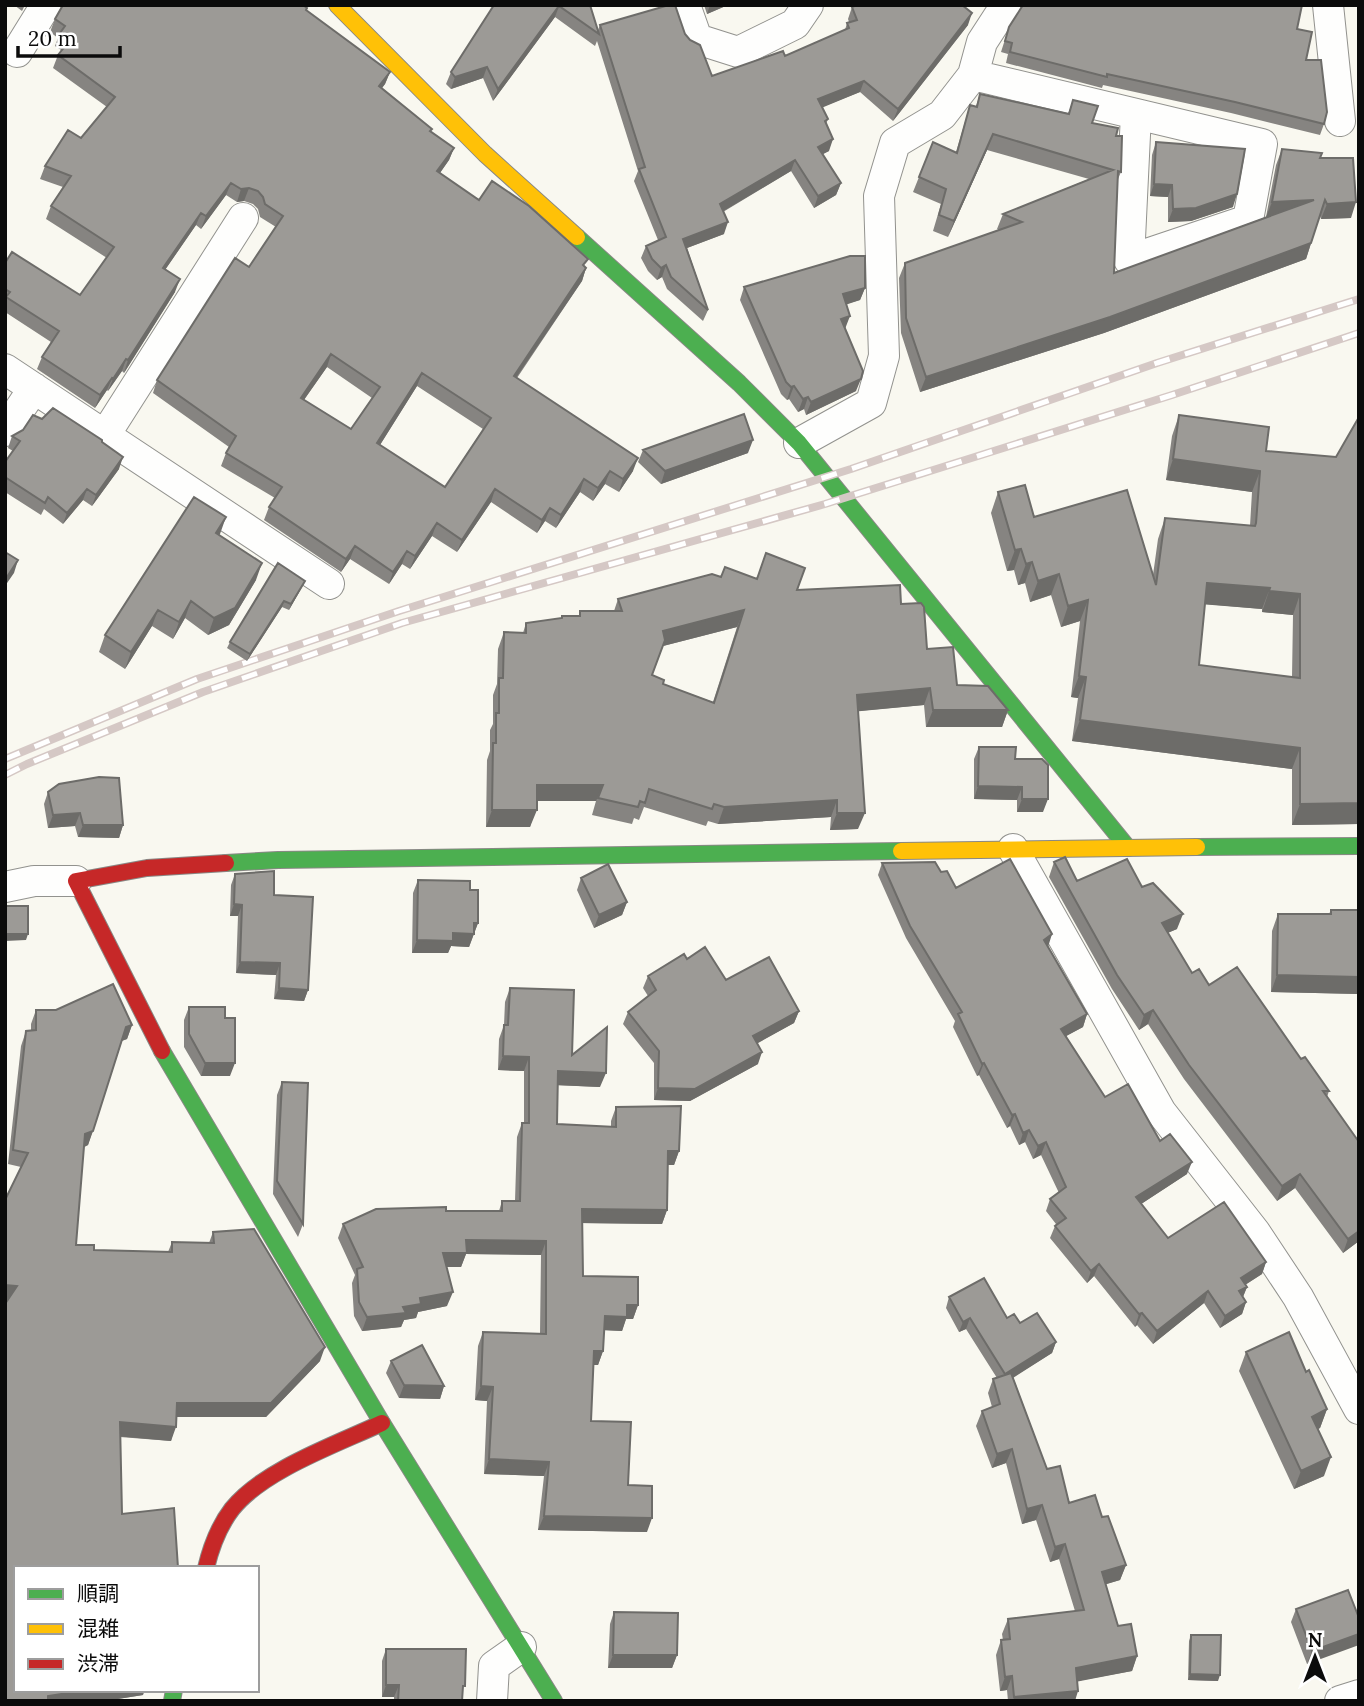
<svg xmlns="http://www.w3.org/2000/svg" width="1364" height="1706" font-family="Lora,'Noto Sans JP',serif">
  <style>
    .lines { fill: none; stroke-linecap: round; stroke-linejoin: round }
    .street-casing { stroke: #92928e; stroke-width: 32 }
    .fast-casing { stroke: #898885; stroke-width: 18 }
    .slow-casing { stroke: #898885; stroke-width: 18 }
    .jam-casing { stroke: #898885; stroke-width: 18 }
    .street { stroke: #fefefd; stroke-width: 30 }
    .fast { stroke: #4caf50; stroke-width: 16 }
    .slow { stroke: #ffc107; stroke-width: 16 }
    .jam { stroke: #c62828; stroke-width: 16 }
    .rail-casing { stroke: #d5c8c5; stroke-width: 8 }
    .rail { stroke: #fff; stroke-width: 5; stroke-dasharray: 16; stroke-linecap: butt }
    .wall { fill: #868481; fill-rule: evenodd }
    .shaded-wall { fill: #6d6c69 }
    .building { fill: #9c9a96; stroke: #6d6c69; stroke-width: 2; fill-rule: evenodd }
  </style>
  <rect width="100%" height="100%" fill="#f9f8f0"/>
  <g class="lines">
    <defs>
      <path id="street" d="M685 5 697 39 738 52 795 24 808 5
        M1328 5 1340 121
        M17 52 46 5
        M973 75 1262 144 1248 220 1129 260 1136 114
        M5 369 329 584
        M5 431 34 388
        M105 435 243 218
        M799 443 871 403 884 356 879 196 895 143 942 115 973 75 982 42 1006 5
        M1013 849 1161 1112 1255 1232 1298 1297 1359 1409
        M5 887 34 881H76
        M492 1701 494 1666 521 1647
        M1340 1701 1359 1695"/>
      <path id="fast" d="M577 237 739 383 799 443 1128 848
        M1197 847 1359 846
        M226 863 278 860 901 851
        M162 1051 382 1423 554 1701
        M172 1701 174 1690"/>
      <path id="slow" d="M337 5 485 154 577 237
        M901 851 1197 847"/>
      <path id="jam" d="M162 1051 76 881 147 868 226 863
        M206 1568C211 1547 219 1526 232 1509 263 1470 337 1444 382 1423"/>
    </defs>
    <use href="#street" class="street-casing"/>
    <use href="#fast" class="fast-casing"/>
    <use href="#slow" class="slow-casing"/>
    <use href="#jam" class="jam-casing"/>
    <use href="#street" class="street"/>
    <use href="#fast" class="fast"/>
    <use href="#slow" class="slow"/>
    <use href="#jam" class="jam"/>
    <defs>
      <path id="rail" d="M5 759 197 679 399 611 851 469 1157 363 1359 299
        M5 775 27 764 203 692 402 623 825 504 1172 395 1359 333"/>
    </defs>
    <use href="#rail" class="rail-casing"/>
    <use href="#rail" class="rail"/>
  </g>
  <path class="wall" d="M14 5H25L22 11Z
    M494 5H590L598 30 600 25 685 34 712 76 785 56 845 30 847 23 849 22 848 19 852 7 968 25 893 121 860 92 822 107 828 119 826 124 829 151 822 154 841 183 836 195 814 208 791 171 723 212 724 234 687 248 708 310 703 321 667 289 662 277 657 280 648 271 641 258 646 246 658 240 634 181 638 171 597 41 595 46 555 17 493 101 483 78 451 89 446 84 451 72Z
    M704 5H728L707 14Z
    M306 10 390 72 385 84 382 88 431 132 454 148 449 160 440 173 479 200 586 268 582 281 517 378 633 471 619 492 605 484 593 501 580 492 556 528 545 521 537 533 491 502 457 552 432 536 410 569 402 564 389 584 350 559 341 572 264 520 269 507 275 498 221 466 226 453 229 447 153 393 157 380 249 267 276 227 260 217 258 209 253 204 244 201 237 202 226 195 201 229 196 225 165 270 175 292 124 373 122 371 108 391 107 390 95 408 37 369 42 357 51 342 5 312V263L80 295 107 258 46 219 51 206 63 187 40 179 45 166 81 138 107 107 53 68 58 55 61 50 55 46 58 38 50 32 55 19ZM327 367 372 398 351 429 304 400ZM417 386 483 429 445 487 380 445Z
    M1009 27 1297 29 1324 124 1320 135 1231 113 1103 85 1102 88 1006 63 1008 54 1001 52Z
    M980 94 1068 114 1073 100 1092 123 1116 136 1121 172 1118 179 1114 273 1266 217 1276 165 1282 149 1320 158 1351 218 1321 219 1320 216 1306 259 1104 333 920 392 901 333 899 278 905 263 999 230 997 229 1003 214 1089 179 987 150 948 237 933 231 941 204 913 192 919 177 956 152 970 105 976 106Z
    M1156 142 1233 207 1191 221 1168 222V197L1150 196 1152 155Z
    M744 287 865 288 860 300 846 304 845 329 856 391 806 415 804 409 798 412 789 399 787 400 781 394 740 300Z
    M1179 415 1266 451 1359 824 1292 825V769L1072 741 1078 698 1071 697 1080 621 1061 627 1051 595 1030 602 1025 583 1018 585 1014 570 1007 571 991 513 998 492 1034 517 1153 575 1158 539 1165 518 1250 526 1252 492 1166 480 1172 436ZM1205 604 1262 609V612L1293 615 1292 677 1199 665Z
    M12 436 102 442 119 469 92 506 83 500 63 524 44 509 41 515 5 492V462L13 451 8 448Z
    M643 450 748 453 661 484 638 462Z
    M219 535 256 580 229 625 208 635 185 618 173 639 152 626 125 669 99 652 105 635Z
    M721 577 757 579 797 590 901 604 927 649 957 685 1008 710 1002 727H926L924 705 858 711V829L830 830 831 817 718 824 708 821 706 826 644 807 639 820 634 818 632 824 592 815 596 801H537L530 827H486L487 760 490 751V730L493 724V695L497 684 498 649 504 632 523 633 526 623 561 618 562 616H579L580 611H614L618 599ZM737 627 713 702 663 684 652 676 663 646Z
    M302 587 289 610 282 607 247 661 227 648 230 642Z
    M979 747 1015 759 1043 812H1017V800L974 799V759Z
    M48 792 123 825 119 838 78 837 75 826 48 828 44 804Z
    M1054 862 1077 881 1142 887 1177 929 1167 933 1192 973 1209 985 1301 1059 1329 1091 1327 1097 1359 1142V1241L1343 1253 1295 1188 1277 1201 1184 1079 1148 1024 1139 1030 1112 989 1049 877Z
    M882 863 941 872 956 888 1048 946 1087 1014 1083 1027 1066 1036 1105 1097 1160 1141 1187 1174 1141 1204 1168 1238 1266 1262 1262 1274 1245 1285 1247 1287 1243 1297 1246 1302 1242 1314 1220 1328 1204 1303 1153 1344 1137 1325 1135 1327 1094 1276 1087 1283 1050 1238 1055 1226 1056 1224 1046 1211 1050 1199 1059 1193 1041 1155 1033 1159 1025 1142 1019 1145 1010 1126 1007 1128 979 1075 977 1076 953 1027 955 1021 906 938 878 875Z
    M235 874 274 895 308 990 304 1001 274 999 276 975 236 973 238 916H230L231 885Z
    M581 878 627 902 622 915 594 928 577 890Z
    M418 880 470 890 478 923 469 947 451 946 448 953H412L413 893Z
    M1331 910H1359V994L1271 992 1272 931 1278 914H1329Z
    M687 959 726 980 799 1011 794 1023 757 1043 758 1064 690 1101 654 1100V1063L623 1024 628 1012 648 996 643 988 648 976Z
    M510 988 600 1087 557 1085V1124L611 1127V1121L616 1107 679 1151 674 1165H668L667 1210 662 1224 582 1223 583 1276 638 1305 633 1319H626L622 1331 604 1330 603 1351 598 1365H593L591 1421 628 1485 647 1532 538 1530 544 1476 484 1474 487 1401 475 1400 478 1346 483 1332 540 1334 541 1255 466 1254 461 1267H446L447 1306 418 1312 416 1318 404 1320 401 1327 362 1331 354 1316 352 1283 355 1275 338 1238 343 1224 446 1211H499L502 1201H515L517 1137 522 1123H524V1071L498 1070 499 1039 504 1025 505 1002Z
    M189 1007 230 1076H201L184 1047V1020Z
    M36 1010 132 1025 127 1039 122 1041 88 1145 84 1147 76 1245 94 1250 168 1252 172 1242 209 1243 213 1232 320 1361 266 1417H177L171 1441 120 1437 16 1568 143 1695 105 1701H5L8 1300 21 1167 8 1164 21 1046 26 1031H31V1024Z
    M282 1082 303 1224 298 1237 273 1194 277 1095Z
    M949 1297 1020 1323 1056 1342 1052 1353 1013 1377 1047 1469 1069 1503 1102 1517 1126 1565 1120 1580 1106 1584 1118 1626 1137 1656 1132 1671 1077 1681 1075 1701H1008L1007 1690 1000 1691 996 1655 1001 1640H1003L1002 1634 1008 1619 1075 1611 1059 1559 1050 1562 1036 1520 1022 1524 1006 1463 992 1468 976 1426 982 1411 992 1407 988 1393 993 1379 997 1378 966 1329 959 1332 946 1308Z
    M1246 1352 1306 1372 1327 1409 1320 1428 1318 1429 1324 1476 1294 1489 1239 1371Z
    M391 1361 444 1386 440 1399 399 1398 386 1373Z
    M1348 1590 1307 1664 1291 1622 1296 1609Z
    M614 1612 677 1655 672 1668H608L610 1624Z
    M1191 1635 1218 1681 1188 1680 1189 1641Z
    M386 1649 463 1692 462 1701H394V1697H382V1661Z"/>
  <path class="shaded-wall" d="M710 5H728L707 14Z
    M559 6 555 17 493 101 498 89Z
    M972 13 968 25 893 121 898 109Z
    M487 67 483 78 451 89 455 77Z
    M390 72 385 84 374 98 379 86Z
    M864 81 860 92 814 111 818 99Z
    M993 134 987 150 948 237 954 221Z
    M833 139 829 151 814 159 818 147Z
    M454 148 449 160 432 184 437 171Z
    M795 160 791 171 715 216 720 204Z
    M231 183 226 195 201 229 206 216Z
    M841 183 836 195 814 208 818 196Z
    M1154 184 1172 185 1168 197 1150 196Z
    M249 188 244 201 237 202 241 189Z
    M1237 194 1233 207 1191 221 1168 222 1173 209Z
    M1314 200 1266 217 1272 202Z
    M1356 202 1351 218 1321 219 1327 204Z
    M201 213 196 225 158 280 163 268Z
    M728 222 724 234 679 251 683 239Z
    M1311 243 1306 259 1104 333 920 392 926 377Z
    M666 265 662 277 657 280 661 268Z
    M586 268 582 281 509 388 514 376Z
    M180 279 175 292 124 373 128 360Z
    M865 288 860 300 839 307 843 294Z
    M850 316 845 329 841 319Z
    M331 354 327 367 296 411 301 398Z
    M126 359 122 371 108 391 113 379Z
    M422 373 417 386 373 456 377 443Z
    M112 378 107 390 95 408 100 395Z
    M861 379 856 391 806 415 811 402Z
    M794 386 789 399 787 400 791 387Z
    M808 397 804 409 798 412 803 399Z
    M753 440 748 453 661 484 665 471Z
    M123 457 119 469 92 506 96 495Z
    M638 458 633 471 619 492 623 479Z
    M1173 459 1260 471 1252 492 1166 480Z
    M610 471 605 484 593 501 598 488Z
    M584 479 580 492 556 528 561 515Z
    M87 489 83 500 63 524 67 513Z
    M495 489 491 502 457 552 462 540Z
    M550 508 545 521 537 533 542 520Z
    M226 517 220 534 210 550 216 533Z
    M437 523 432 536 410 569 415 556Z
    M355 546 350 559 341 572 346 559Z
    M1021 549 1014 570 1007 571 1015 550Z
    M407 551 402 564 389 584 393 572Z
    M18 560 14 573 5 586V580Z
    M1032 562 1025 583 1018 585 1026 564Z
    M262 563 256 580 229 625 208 635 214 618Z
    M1059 574 1051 595 1030 602 1038 581Z
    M305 581 302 587 289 610 291 604Z
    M1207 583 1270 588 1262 609 1200 604Z
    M1269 591 1300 594 1293 615 1262 612Z
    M1088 600 1080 621 1061 627 1068 606Z
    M191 601 185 618 173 639 179 622Z
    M284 601 282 607 247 661 250 654Z
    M158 610 152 626 125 669 131 652Z
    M744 610 737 627 663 646V631Z
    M1079 676 1086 677 1078 698 1071 697Z
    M930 688 924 705 851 712 857 695Z
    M933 710H1008L1002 727H926Z
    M1080 720 1300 748 1292 769 1072 741Z
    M537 785H603L596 801H531Z
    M978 786 1022 787 1017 800 974 799Z
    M1022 799H1048L1043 812H1017Z
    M837 800 831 817 718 824 724 807Z
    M1359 803V824L1292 825 1300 804Z
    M492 810H537L530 827H486Z
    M80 813 75 826 48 828 53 815Z
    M837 813H865L858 829 830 830Z
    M83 825H123L119 838 78 837Z
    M627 902 622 915 594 928 599 915Z
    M234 904 242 905 238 916H230Z
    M1183 914 1177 929 1156 938 1162 923Z
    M474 923H478L469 947 451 946 448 953H412L417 940 453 933Z
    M5 934H28L26 940 5 941Z
    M1052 934 1048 947 1044 940Z
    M240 962 280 963 276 975 236 973Z
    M1277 975 1359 977V994L1271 992Z
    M279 988 308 990 304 1001 274 999Z
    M1153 1010 1148 1024 1139 1030 1144 1015Z
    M799 1011 794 1023 749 1048 753 1036Z
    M1087 1014 1083 1027 1057 1041 1061 1029Z
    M132 1025 127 1039 121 1041 126 1027Z
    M762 1052 758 1064 690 1101 654 1100 658 1088Z
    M503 1056 529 1057 524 1071 498 1070Z
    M205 1063H235L230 1076H201Z
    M984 1063 979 1075 977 1076 982 1064Z
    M558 1071 606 1073 600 1087 553 1085Z
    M1015 1114 1010 1126 1007 1128 1012 1115Z
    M1029 1130 1025 1142 1019 1145 1023 1133Z
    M93 1131 88 1145 80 1149 85 1134Z
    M1046 1142 1041 1155 1033 1159 1038 1146Z
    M668 1151H679L674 1165H663Z
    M1192 1162 1187 1174 1132 1210 1136 1197Z
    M1300 1174 1295 1188 1277 1201 1282 1186Z
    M582 1209 667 1210 662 1224 577 1223Z
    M1359 1231V1241L1343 1253 1348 1239Z
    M466 1240 546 1241 541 1255 466 1254 461 1267H438L443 1253Z
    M1266 1262 1262 1274 1237 1290 1241 1278Z
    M1099 1264 1094 1276 1087 1283 1091 1271Z
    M5 1285 17 1286 12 1300H5Z
    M1247 1287 1242 1299 1239 1291Z
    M1208 1291 1204 1303 1153 1344 1157 1331Z
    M453 1292 447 1306 418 1312 416 1318 404 1320 401 1327 362 1331 367 1317 403 1307 420 1298Z
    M1246 1302 1242 1314 1220 1328 1225 1316Z
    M627 1305H638L633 1319H626L622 1331 600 1330 605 1316Z
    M1142 1313 1137 1325 1135 1327 1139 1314Z
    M970 1318 966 1329 959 1332 963 1322Z
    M1056 1342 1052 1353 1002 1385 1005 1374Z
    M325 1347 320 1361 266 1417H172L177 1403Z
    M594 1351H603L598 1365H589Z
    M404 1385 444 1386 440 1399 399 1398Z
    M481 1386 493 1387 487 1401 475 1400Z
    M1327 1409 1320 1428 1305 1435 1312 1417Z
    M120 1422 176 1427 171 1441 115 1436Z
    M1012 1449 1006 1463 992 1468 997 1454Z
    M1331 1457 1324 1476 1294 1489 1301 1471Z
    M489 1459 549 1462 544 1476 484 1474Z
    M1042 1505 1036 1520 1022 1524 1027 1509Z
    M544 1516 652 1518 647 1532 538 1530Z
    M1065 1544 1059 1559 1050 1562 1055 1547Z
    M1126 1565 1120 1580 1097 1587 1102 1572Z
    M1359 1634V1645L1307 1664 1312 1651Z
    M613 1655H677L672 1668H608Z
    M1137 1656 1132 1671 1070 1683 1076 1668Z
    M1190 1674 1220 1675 1218 1681 1188 1680Z
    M1012 1676 1007 1690 1000 1691 1005 1677Z
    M386 1685H399L394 1697H382Z
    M87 1690H145L143 1695 105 1701H47L48 1696Z
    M1078 1691 1075 1701H1013L1014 1697Z"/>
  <path class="building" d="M63 5H303L307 8 306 10 390 72 379 86 432 129 430 131 454 148 437 171 479 200 492 181 529 206 588 259 583 265 586 268 514 376 638 458 623 479 610 471 598 488 584 479 561 515 550 508 542 520 495 489 462 540 437 523 415 556 407 551 393 572 355 546 346 559 269 507 282 487 226 453 236 436 157 380 235 258 249 267 283 216 265 204 263 197 258 191 249 188 241 189 231 183 206 216 201 213 163 268 180 279 128 360 126 359 113 379 112 378 100 395 42 357 59 331 6 297 10 292 5 289V263L12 252 80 295 114 247 51 206 71 176 45 166 68 130 81 138 115 97 58 55 70 40 60 33 65 26 55 19ZM331 354 380 387 351 429 301 398ZM422 373 491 418 445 487 377 443Z
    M494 5H590L599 34 559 6 498 89 487 67 455 77 451 72Z
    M669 5H675L685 34 690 40 700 45 712 76 783 51 785 56 849 28 847 23 857 20 852 7 857 5H962L972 13 898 109 864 81 818 99 828 119 825 121 833 139 818 147 841 183 818 196 795 160 720 204 728 222 683 239 708 310 671 277 666 265 661 268 652 259 646 246 666 237 639 169 645 167 600 25Z
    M1023 5H1302L1297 29 1312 32 1306 60H1321L1327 112 1324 124 1235 102 1107 74V77L1010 52 1012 43 1005 41 1009 27Z
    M980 94 1069 114 1073 100 1098 106 1092 123 1118 128 1116 136H1122L1121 172 1118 171 1114 273 1314 200 1272 202 1282 149 1322 153 1320 158H1353L1356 202 1327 204 1325 200 1311 243 1110 317 926 377 906 318 905 263 1022 222 1003 214 1113 170 993 134 954 221 939 215 946 189 919 177 933 142 957 153 970 105 977 107Z
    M1156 142 1245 149 1237 194 1196 208 1173 209 1172 185 1154 184Z
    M850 256H865V288L843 294 850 316 841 319 863 371 861 379 811 402 808 397 803 399 794 386 791 387 786 382 744 287Z
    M53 408 102 440V442L123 457 96 495 87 489 67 513 48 497 45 503 5 477V462L20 441 12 436 23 430 33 415 42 419Z
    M744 414 753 440 665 471 643 450Z
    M1179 415 1269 427 1266 451 1336 457 1359 417V803L1300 804V748L1080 720 1086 677 1079 676 1088 600 1068 606 1059 574 1038 581 1032 562 1026 564 1021 549 1015 550 998 492 1025 485 1034 517 1127 490 1156 585 1165 518 1255 526 1256 523 1260 471 1173 459ZM1207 583 1270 588 1269 591 1300 594V678L1199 665Z
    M194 497 226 517 216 533 262 563 235 608 214 618 191 601 179 622 158 610 131 652 105 635Z
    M5 552 18 560 5 580Z
    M766 553 805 568 797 590 900 585 901 604 921 603 924 607 927 649 953 647 957 685 988 686 1008 710H933L930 688 857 695 865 813H837V800L724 807 714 804 712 809 649 789 645 803 640 801 638 807 598 798 603 785H537V810H492L493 743H496V713H499V678H503L504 632 526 633V623L562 618V616H580V611H622L618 599 712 574 721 577 725 567 757 579ZM744 610 714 703 663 684 664 680 652 675 665 640 663 631Z
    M278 563 305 581 291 604 284 601 250 654 230 642Z
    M979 747H1016L1015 759H1042L1048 765V799H1022V787L978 786Z
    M99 777 119 778 123 825H83L80 813 53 815 48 792 59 784Z
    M1065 857 1077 881 1127 859 1142 887 1153 883 1183 914 1162 923 1192 973 1199 969 1209 985 1237 967 1301 1059 1305 1057 1329 1091H1323L1359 1142V1231L1348 1239 1300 1174 1282 1186 1189 1065 1153 1010 1144 1015 1117 975 1054 862Z
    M1010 859 1052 934 1044 940 1087 1014 1061 1029 1105 1097 1128 1084 1160 1141 1170 1134 1192 1162 1136 1197 1168 1238 1224 1202 1266 1262 1241 1278 1247 1287 1239 1291 1246 1302 1225 1316 1208 1291 1157 1331 1142 1313 1139 1314 1099 1264 1091 1271 1055 1226 1066 1218 1050 1199 1066 1187 1046 1142 1038 1146 1029 1130 1023 1133 1015 1114 1012 1115 984 1063 982 1064 958 1014 962 1012 910 926 882 863 935 862 941 872 947 871 956 888Z
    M608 864 627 902 599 915 581 878Z
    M274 871V895L313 897 308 990 279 988 280 963 240 962 242 905 234 904 235 874Z
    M418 880 470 881V890H478V923H474V934L453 933V941L417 940Z
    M5 906H28V934H5Z
    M1331 910H1359V977L1277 975 1278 914H1331Z
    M705 947 726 980 769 957 799 1011 753 1036 762 1052 695 1089 658 1088 659 1051 628 1012 656 990 648 976 684 954 687 959Z
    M113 984 132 1025 126 1027 93 1131 85 1134 76 1245H94V1250L172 1252V1242L214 1243 213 1232 254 1229 325 1347 271 1403H177L176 1427 120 1422 122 1514 174 1508 178 1568H16V1690H87L48 1696V1701H5V1304L17 1286 5 1285V1200L28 1153 13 1150 26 1031 36 1030V1010H56Z
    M510 988 574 990 572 1055 607 1027 606 1073 558 1071 557 1124 616 1127V1107L681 1106 679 1151H668L667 1210 582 1209 583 1276 638 1277V1305H627V1317L605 1316 603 1351H594L591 1421 631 1422 628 1485 652 1486V1518L544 1516 549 1462 489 1459 493 1387 481 1386 483 1332 546 1334V1241L466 1240 467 1253H443L453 1292 420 1298 421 1304 403 1307 406 1313 367 1317 359 1302 357 1269 363 1267 343 1224 376 1209 446 1207V1211H502V1201H520L522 1123H529V1057L503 1056 504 1025H508Z
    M189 1007H225V1018H235V1063H205L189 1034Z
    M282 1082 308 1083 303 1224 277 1181Z
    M984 1278 1007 1318 1014 1314 1020 1323 1037 1313 1056 1342 1005 1374 970 1318 963 1322 949 1297Z
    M1289 1332 1306 1372 1309 1370 1327 1409 1312 1417 1331 1457 1301 1471 1246 1352Z
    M422 1345 444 1386 404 1385 391 1361Z
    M1011 1373 1047 1469 1060 1466 1069 1503 1095 1495 1102 1517 1108 1516 1126 1565 1102 1572 1118 1626 1131 1624 1137 1656 1076 1668 1078 1691 1014 1697 1012 1676 1005 1677 1001 1640 1010 1639 1008 1619 1084 1610 1065 1544 1055 1547 1042 1505 1027 1509 1012 1449 997 1454 982 1411 1000 1404 993 1379Z
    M1348 1590 1359 1618V1634L1312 1651 1296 1609Z
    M614 1612 678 1613 677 1655H613Z
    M1191 1635H1221L1220 1675 1190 1674Z
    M386 1649H466L465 1686H463L462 1701H398L399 1685H386Z"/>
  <rect width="1364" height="1706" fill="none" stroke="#0b0b0b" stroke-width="14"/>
  <rect x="14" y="1566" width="245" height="126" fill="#ffffff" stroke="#9d9d9d" stroke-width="2"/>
  <rect x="28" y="1589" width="35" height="10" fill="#4caf50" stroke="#9d9d9d" stroke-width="2"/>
  <text x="77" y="1601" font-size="21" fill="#0b0b0b">順調</text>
  <rect x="28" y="1624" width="35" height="10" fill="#ffc107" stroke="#9d9d9d" stroke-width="2"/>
  <text x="77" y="1636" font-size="21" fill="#0b0b0b">混雑</text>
  <rect x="28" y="1659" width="35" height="10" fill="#c62828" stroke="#9d9d9d" stroke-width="2"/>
  <text x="77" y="1671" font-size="21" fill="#0b0b0b">渋滞</text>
  <g transform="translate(1315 1657)" stroke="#ffffff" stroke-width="5" paint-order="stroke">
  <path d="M0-5L12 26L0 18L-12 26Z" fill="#0b0b0b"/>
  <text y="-10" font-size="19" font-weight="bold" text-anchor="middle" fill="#0b0b0b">N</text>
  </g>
  <path d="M18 46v10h102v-10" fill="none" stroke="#0b0b0b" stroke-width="3.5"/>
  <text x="28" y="46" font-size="21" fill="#0b0b0b" stroke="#ffffff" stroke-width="5" paint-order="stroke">20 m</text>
</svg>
